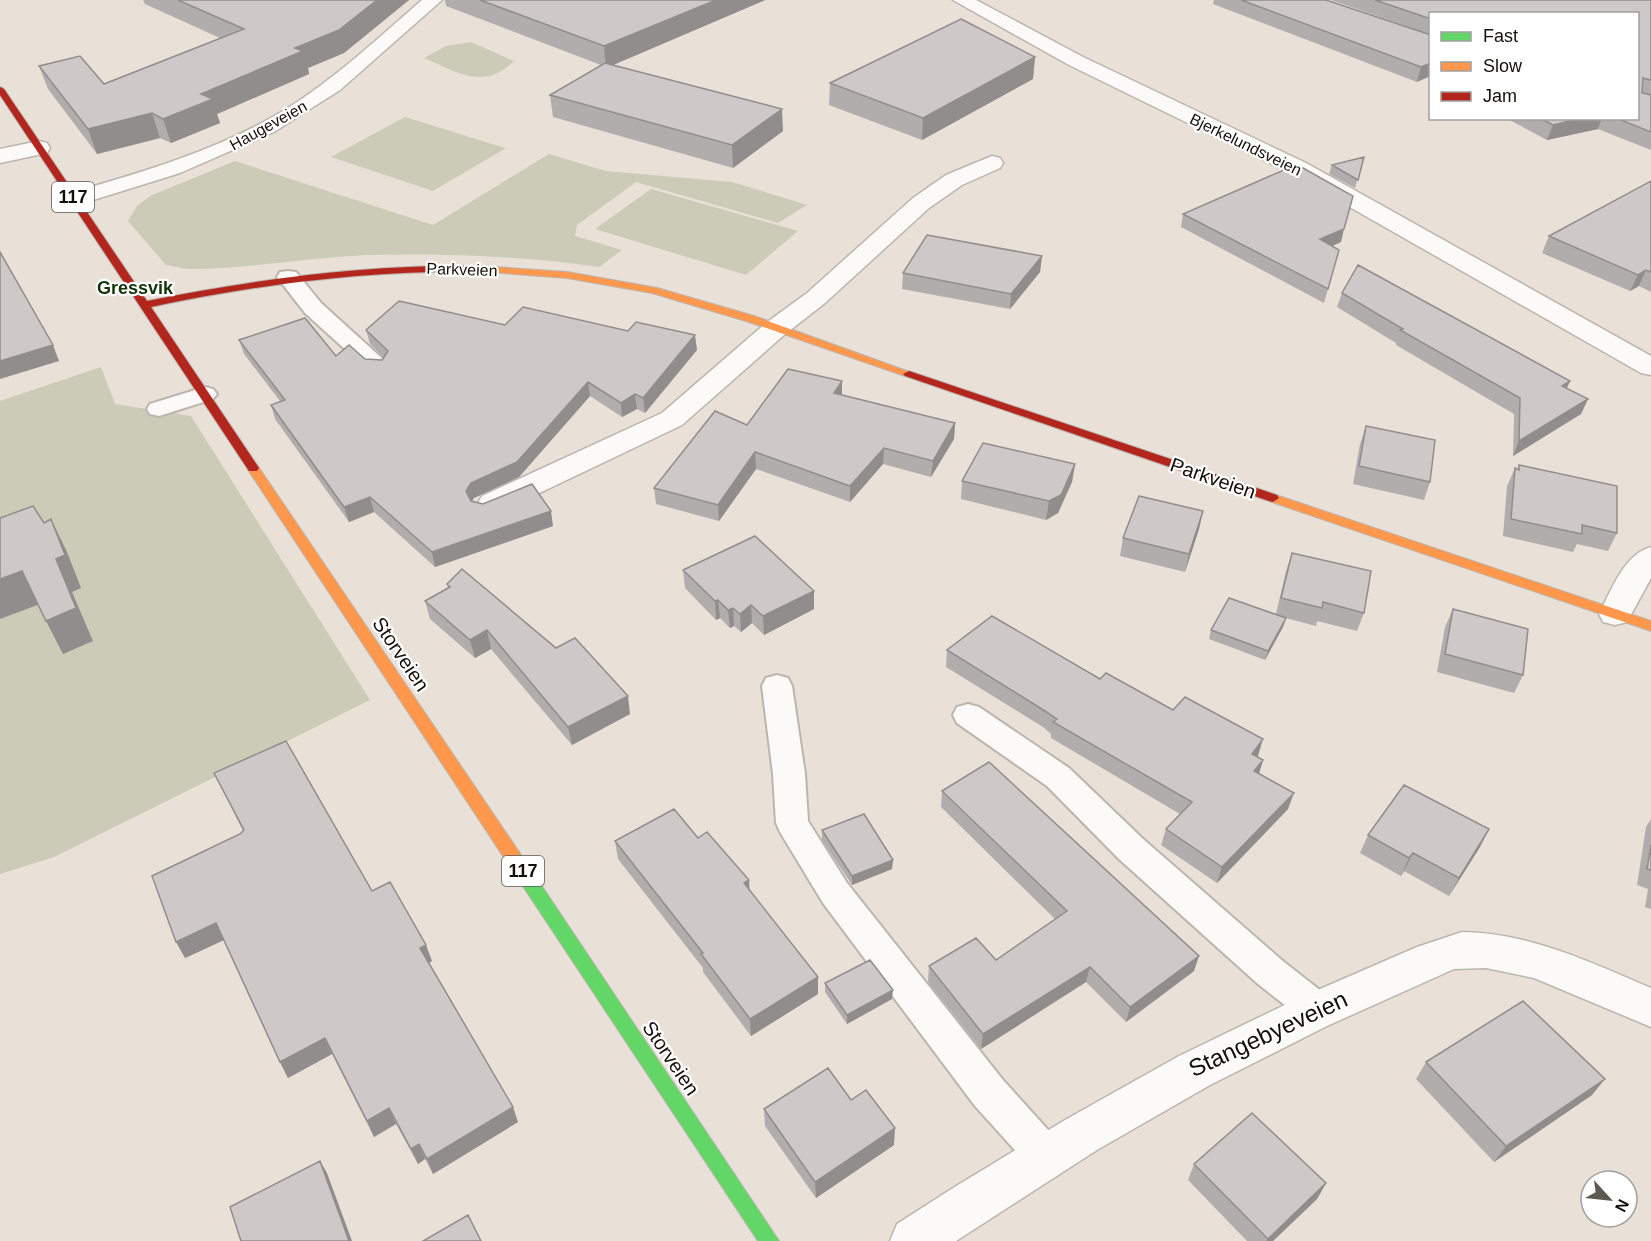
<svg xmlns="http://www.w3.org/2000/svg" width="1651" height="1241" font-family="Arial,sans-serif">
  <style>
    .green { fill: #cbcbb7 }
    .lines { fill: none; stroke-linecap: round; stroke-linejoin: round }
    .lane-casing { stroke: #bcb5ae; stroke-width: 4 }
    .street-casing { stroke: #bcb5ae; stroke-width: 3 }
    .fast-casing { stroke: #bcb5ae; stroke-width: 2 }
    .slow-casing { stroke: #bcb5ae; stroke-width: 2 }
    .jam-casing { stroke: #bcb5ae; stroke-width: 2 }
    .lane { fill: #fcfaf9; fill-rule: evenodd }
    .street { fill: #fcfaf9; fill-rule: evenodd }
    .fast { fill: #63d668; fill-rule: evenodd }
    .slow { fill: #ff974d; fill-rule: evenodd }
    .jam { fill: #b3261e; fill-rule: evenodd }
    .wall { fill: #b1adac }
    .shaded-wall { fill: #908d8c }
    .building { fill: #cec9c8; stroke: #908d8c; stroke-width: 1.5 }
    .labels { text-anchor: middle; stroke-width: 4.5; stroke-linejoin: round; paint-order: stroke }
    .far-street-label { font-size: 16px; fill: #140f09; stroke: #fff }
    .shield { fill: #fff; stroke: #5a5753; stroke-width: 1.5 }
    .shield-label { font-size: 18px; font-weight: bold; fill: #140f09 }
    .far-quarter-label { font-size: 18px; font-weight: bold; fill: #113409; stroke: #fff }
    .street-label { font-size: 20px; fill: #140f09; stroke: #fff }
    .near-street-label { font-size: 24px; fill: #140f09; stroke: #fff }
  </style>
  <rect width="100%" height="100%" fill="#e9e0d7"/>
  <path class="green" d="M471 42 514 61C483 91 457 72 424 58L446 46Z
    M405 117 505 148H506L433 191 331 157Z
    M549 154 606 171 732 182 807 205 778 223 636 182 577 225 575 236 622 250 599 267C522 256 444 253 365 255 306 258 247 269 187 269L166 265 128 221 137 206 150 196 235 161 433 225Z
    M651 189 798 231 746 275 595 229Z
    M101 367 115 404 191 416 370 700 54 857 0 874V401Z"/>
  <g class="lines">
    <defs>
      <path id="lane" d="M288 271 296 272 321 303 386 362 390 367 386 372H370L305 313 277 277 280 272Z
        M205 387 213 389 217 394 213 399 159 416 150 414 147 409 150 404Z
        M777 675 788 678 792 686 805 774 808 821 847 883 1003 1080 1059 1142 1065 1155 1059 1168 1045 1174 1031 1168 975 1106 823 903 780 832 776 823 773 774 762 686 766 678Z
        M968 704 979 707 1069 768 1143 839 1284 962 1330 998 1335 1009 1330 1020 1317 1025 1304 1020 1258 984 1119 859 1047 786 957 723 953 715 957 707Z"/>
      <path id="street" d="M422 0H442L340 90 274 132 180 173 74 206 66 204 63 199 66 194C140 173 216 151 283 111 334 80 377 39 422 0Z
        M953 0H976L1083 57 1306 163 1651 356V375L1641 373 1290 173 1069 65Z
        M39 141 47 143 50 148 47 153 0 163V149Z
        M992 156 1000 158 1003 163 1000 168 962 185 929 208 825 303 784 335 682 425 504 510 493 513 482 510 478 503 482 496 662 413 766 323 807 293 913 198 946 175Z
        M1651 547V578L1627 622 1615 625 1603 622 1599 614C1611 591 1624 554 1651 547Z
        M1462 932C1530 933 1590 962 1651 988V1027L1534 978 1486 968 1454 969 1327 1026 1210 1085 1097 1150 956 1241H890L897 1224 953 1188 1065 1120 1179 1056 1297 999 1417 947Z"/>
      <path id="fast" d="M513 851 519 852 779 1241H758L507 862 505 857 507 852Z"/>
      <path id="slow" d="M481 266 567 272 657 288 754 316 915 374 913 376H905L746 321 652 293 567 278 477 271 476 269Z
        M253 464 257 465 519 852 521 857 519 862 513 863 507 862 247 468Z
        M1273 494 1651 621V631L1269 501 1267 498Z"/>
      <path id="jam" d="M0 87 4 89 147 301C258 279 368 264 481 266L486 269 481 272C369 270 260 284 151 307L259 468 257 471H249L0 95Z
        M909 371 1277 495 1279 498 1273 502 1269 501 905 376 903 374Z"/>
    </defs>
    <use href="#lane" class="lane-casing"/>
    <use href="#street" class="street-casing"/>
    <use href="#fast" class="fast-casing"/>
    <use href="#slow" class="slow-casing"/>
    <use href="#jam" class="jam-casing"/>
    <use href="#lane" class="lane"/>
    <use href="#street" class="street"/>
    <use href="#fast" class="fast"/>
    <use href="#slow" class="slow"/>
    <use href="#jam" class="jam"/>
  </g>
  <path class="wall" d="M143 0H409L344 53 308 68 309 74 217 114 220 123 171 143 160 138 97 154 48 89 39 66 104 84 220 38 145 4Z
    M445 0H765L613 65 783 131 733 168 553 117 550 95 601 65 446 6Z
    M1214 0H1326L1415 29 1331 0H1651V150L1598 129 1547 140 1506 118H1638L1431 14V78L1428 77 1417 82 1213 4Z
    M1035 57 1033 79 922 140 829 105 830 83Z
    M1364 157 1355 188 1329 174 1332 165Z
    M1651 181V292L1639 286 1630 291 1542 253 1549 236Z
    M1183 214 1341 242 1332 246 1339 250 1324 303 1181 227Z
    M1042 256 1040 272 1010 309 902 289 903 273Z
    M1342 293 1570 381 1567 388 1588 399 1581 414 1513 456 1514 414 1396 345V343L1337 307Z
    M505 325 697 350 645 413 637 409 622 417 590 396 519 477 474 498 472 501 553 526 435 567 374 512 349 522 275 419 271 405 280 401 244 354 239 340 336 356 365 359 382 360 384 358 370 344 366 330Z
    M842 395 955 423 954 439 931 477 883 464 850 502 756 469 719 521 656 504 654 488 747 425Z
    M1366 426 1430 482 1424 500 1353 484 1360 444Z
    M1075 464 1072 482 1058 513 1046 520 961 499 962 481Z
    M1519 465 1617 533 1608 551 1577 544 1573 552 1503 536 1507 486 1515 468 1518 469Z
    M1203 511 1199 529 1185 572 1120 556 1123 538Z
    M1292 553 1364 613 1357 631 1317 621 1316 626 1286 618 1283 627 1265 660 1209 639 1211 630 1276 614 1286 571Z
    M683 570 814 609 764 635 752 623 741 632 734 626 730 628 720 618 716 620 685 588Z
    M447 584 630 714 572 745 491 649 475 658 430 619 425 601 448 588Z
    M1453 609 1523 675 1514 693 1437 672 1445 627Z
    M947 650 1100 679 1258 756 1257 757 1263 760 1259 773 1288 809 1217 883 1161 845 1166 829 1180 814 1051 738V734L1043 727 946 667Z
    M214 773 372 891 432 961 429 963 518 1122 433 1174 425 1159 418 1164 396 1124 374 1137 332 1054 288 1078 280 1062 224 940 185 958 243 831Z
    M942 791 1194 971 1126 1022 1086 982 981 1049 928 982 929 966 996 960 1055 919 941 807Z
    M1651 819V909L1645 907 1648 889 1637 885 1646 827Z
    M1489 829 1480 847 1449 896 1404 871 1401 876 1360 853 1368 835Z
    M822 830 893 860 892 869 852 885 822 840Z
    M698 838 749 890 818 994 751 1036 703 972V968L618 859 615 841Z
    M825 983 892 999 847 1024 825 992Z
    M1426 1062 1592 1095 1494 1162 1416 1079Z
    M851 1100 894 1145 816 1198 765 1126 764 1109Z
    M1194 1164 1326 1183 1317 1199 1273 1241H1247L1188 1180Z"/>
  <path class="shaded-wall" d="M377 0H409L344 53 308 68 309 74 217 114 220 123 171 143 163 119 201 94 295 48Z
    M716 0H765L606 68 604 46Z
    M1035 57 1033 79 922 140 923 118Z
    M1431 63V68L1428 77 1417 82 1421 67Z
    M782 109 783 131 733 168 732 145Z
    M152 113 160 138 97 154 88 129Z
    M1582 118H1602L1598 129 1547 140 1553 125Z
    M1344 229 1341 242 1317 253 1320 239Z
    M1042 256 1040 272 1010 309 1011 294Z
    M1646 270 1639 286 1630 291 1638 275Z
    M695 335 697 350 645 413 643 398Z
    M53 345 59 361 0 379V361Z
    M842 381V397L834 393Z
    M1570 381 1563 396 1562 386Z
    M588 382 590 396 519 477 474 498 469 506 466 491 471 483Z
    M635 394 637 409 622 417 621 403Z
    M1588 399 1581 414 1513 456 1519 441Z
    M955 423 954 439 931 477 933 461Z
    M884 448 883 464 850 502V486Z
    M755 452 756 469 719 521 718 505Z
    M1075 464 1072 482 1058 513 1046 520 1049 501Z
    M370 497 374 512 349 522 344 507Z
    M551 511 553 526 435 567 432 552Z
    M1203 511 1199 529 1185 572 1189 554Z
    M51 519 67 552 81 588 72 592 93 641 63 654 46 621 56 559Z
    M22 571 40 604 0 619V579Z
    M814 591V609L764 635 763 616Z
    M718 600 720 618 716 620 715 601Z
    M751 605 752 623 741 632 740 614Z
    M733 608 734 626 730 628 728 610Z
    M1286 618 1283 627 1265 660 1268 651Z
    M487 630 491 649 475 658 470 640Z
    M628 696 630 714 572 745 568 727Z
    M1263 739 1258 756 1246 771 1252 754Z
    M1263 760 1258 777 1254 771Z
    M1294 793 1288 809 1217 883 1222 867Z
    M1489 829 1480 847 1449 896 1459 878Z
    M1413 853 1404 871 1401 876 1409 858Z
    M893 860 892 869 852 885V876Z
    M749 880 750 898 744 883Z
    M216 923 224 940 185 958 176 942Z
    M426 945 432 961 426 964 420 948Z
    M1199 956 1194 971 1126 1022 1130 1007Z
    M1090 967 1086 982 981 1049 983 1034Z
    M818 977V994L751 1036 750 1019Z
    M893 990 892 999 847 1024V1015Z
    M325 1038 332 1054 288 1078 280 1062Z
    M1605 1079 1592 1095 1494 1162 1506 1146Z
    M513 1107 518 1122 433 1174 427 1159Z
    M389 1108 396 1124 374 1137 367 1121Z
    M895 1128 894 1145 816 1198 815 1182Z
    M419 1144 425 1159 418 1164 411 1149Z
    M320 1161 327 1173 352 1241H349Z
    M1326 1183 1317 1199 1273 1241H1266L1268 1239Z"/>
  <path class="building" d="M178 0H377L339 30 295 48 303 51 201 94 213 99 163 119 152 113 88 129 39 66 80 56 104 84 244 29Z
    M480 0H716L604 46Z
    M1241 0H1326L1431 35V63L1421 67Z
    M1375 0H1651V80L1643 78 1642 93 1651 95V132L1616 118H1638V14H1431V19Z
    M961 19 1035 57 923 118 830 83Z
    M605 63 782 109 732 145 550 95Z
    M1540 118H1582L1553 125Z
    M1364 157 1358 180 1332 165Z
    M1303 168 1353 196 1344 229 1320 239 1339 250 1328 289 1183 214 1286 169 1291 172Z
    M1651 181V272L1646 270 1638 275 1549 236Z
    M927 235 1042 256 1011 294 903 273Z
    M0 252 53 345 0 361Z
    M1358 265 1570 381 1562 386 1588 399 1519 441 1520 398 1400 330 1403 329 1342 293Z
    M399 301 505 325 523 307 628 331 636 322 695 335 643 398 635 394 621 403 588 382 517 462 471 483 466 491 471 501 483 504 532 484 551 511 432 552 370 497 344 507 271 405 285 400 239 340 305 318 336 356 349 345 365 359 382 360 388 351 366 330Z
    M788 369 842 381 834 393 955 423 933 461 884 448 850 486 755 452 718 505 654 488 715 411 747 425Z
    M1366 426 1435 440 1430 482 1359 466Z
    M983 443 1075 464 1061 495 1049 501 962 481Z
    M1519 465 1617 486V533L1582 525V534L1511 519 1515 468 1519 470Z
    M1139 496 1203 511 1189 554 1123 538Z
    M33 506 44 523 51 519 65 555 56 559 76 608 46 621 22 571 0 579V518Z
    M755 536 814 591 763 616 751 605 740 614 733 608 728 610 718 600 715 601 683 570Z
    M1292 553 1371 571 1364 613 1323 602 1322 608 1281 598Z
    M462 569 556 648 575 638 628 696 568 727 487 630 470 640 425 601 450 587 447 584Z
    M1229 598 1286 618 1268 651 1211 630Z
    M1453 609 1528 629 1523 675 1445 654Z
    M992 616 1100 679 1106 673 1173 710 1185 697 1263 739 1252 754 1263 760 1254 771 1294 793 1222 867 1166 829 1192 802 1053 722 1057 719 1045 711 947 650Z
    M286 741 372 891 390 882 426 945 420 948 513 1107 427 1159 419 1144 411 1149 389 1108 367 1121 325 1038 280 1062 216 923 176 942 152 876 240 834 244 830 214 773Z
    M989 762 1199 956 1130 1007 1090 967 983 1034 929 966 976 938 996 960 1067 911 942 791Z
    M1404 785 1489 829 1459 878 1413 853 1409 858 1368 835Z
    M674 809 698 838 707 832 749 880 744 883 818 977 750 1019 701 954 703 953 615 841Z
    M864 814 893 860 852 876 822 830Z
    M1651 845V870L1647 869Z
    M870 960 893 990 847 1015 825 983Z
    M1523 1001 1605 1079 1506 1146 1426 1062Z
    M828 1068 851 1100 866 1090 895 1128 815 1182 764 1109Z
    M1252 1113 1326 1183 1268 1239 1194 1164Z
    M320 1161 349 1241H241L230 1207Z
    M468 1215 481 1241H423Z"/>
  <g class="labels">
    <g class="far-street-label">
      <text transform="translate(268 125) rotate(-29)" y="6">Haugeveien</text>
      <text transform="translate(1246 144) rotate(26)" y="6">Bjerkelundsveien</text>
      <text transform="translate(462 269) rotate(2)" y="6">Parkveien</text>
    </g>
    <g class="shield">
      <rect x="52" y="182" width="42" height="30" rx="4.5"/>
      <rect x="502" y="856" width="42" height="30" rx="4.5"/>
    </g>
    <g class="shield-label">
      <text x="73" y="203">117</text>
      <text x="523" y="877">117</text>
    </g>
    <g class="far-quarter-label">
      <text x="135" y="294">Gressvik</text>
    </g>
    <g class="street-label">
      <text transform="translate(1213 478) rotate(19)" y="7">Parkveien</text>
      <text transform="translate(401 654) rotate(56)" y="7">Storveien</text>
      <text transform="translate(671 1058) rotate(56)" y="7">Storveien</text>
    </g>
    <g class="near-street-label">
      <text transform="translate(1268 1034) rotate(-25)" y="8">Stangebyeveien</text>
    </g>
  </g>
  <rect x="1429" y="12" width="210" height="108" fill="#ffffff" stroke="#a19f9d" stroke-width="1.5"/>
  <rect x="1441" y="32" width="30" height="9" fill="#63d668" stroke="#a19f9d" stroke-width="1.5"/>
  <text x="1483" y="42" font-size="18" fill="#140f09">Fast</text>
  <rect x="1441" y="62" width="30" height="9" fill="#ff974d" stroke="#a19f9d" stroke-width="1.5"/>
  <text x="1483" y="72" font-size="18" fill="#140f09">Slow</text>
  <rect x="1441" y="92" width="30" height="9" fill="#b3261e" stroke="#a19f9d" stroke-width="1.5"/>
  <text x="1483" y="102" font-size="18" fill="#140f09">Jam</text>
  <g transform="translate(1609 1199) rotate(117)"><circle r="28" fill="#ffffff" stroke="#a19f9d" stroke-width="1.5"/>
  <path d="M0-4.5L10 22L0 15L-10 22Z" fill="#5f5851"/>
  <text y="-9" font-size="16" font-weight="bold" text-anchor="middle" fill="#140f09">N</text>
  </g>
</svg>
